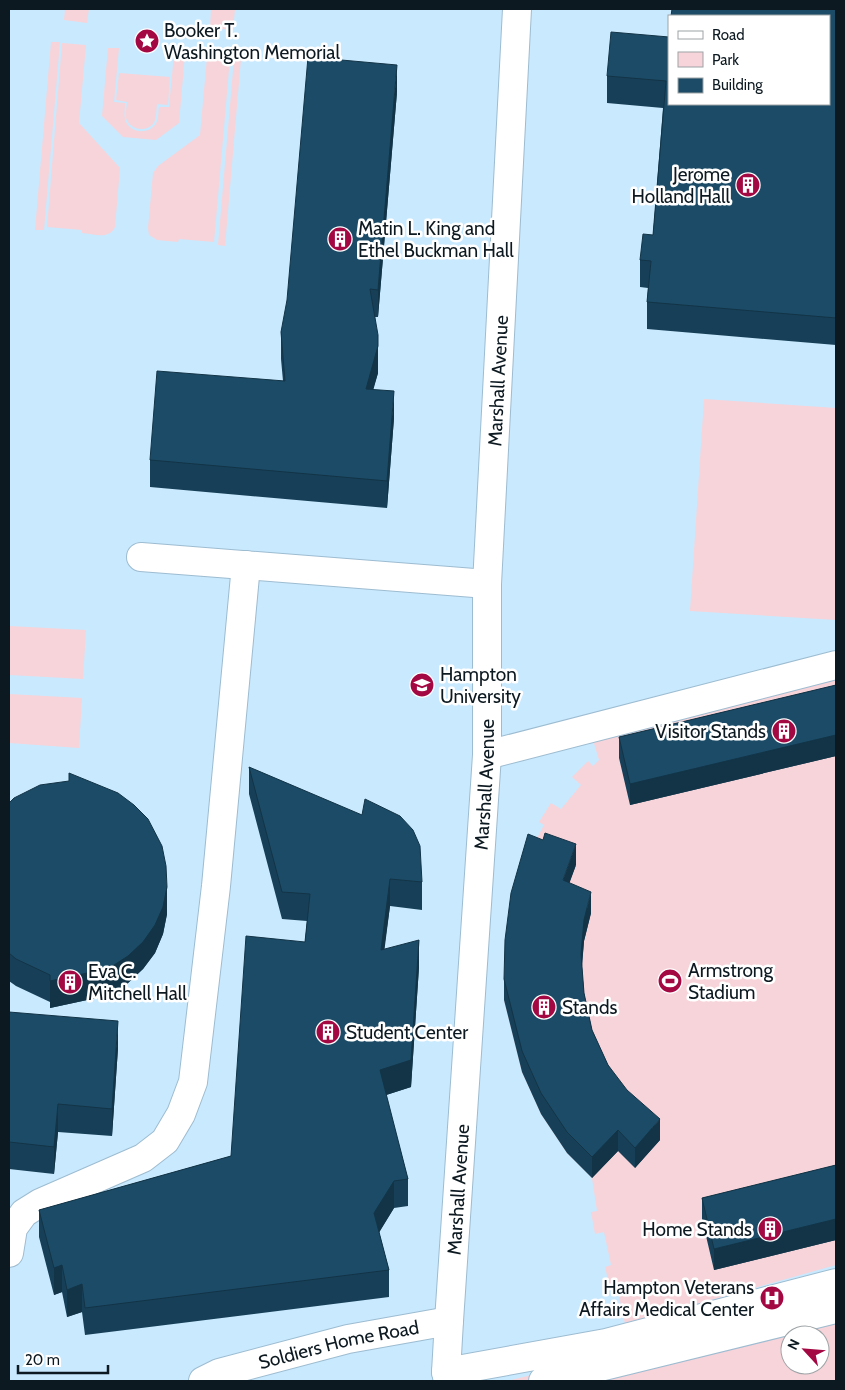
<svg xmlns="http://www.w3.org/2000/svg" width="845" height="1390" font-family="Cabin,sans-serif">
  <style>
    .built { fill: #c9e9fe; fill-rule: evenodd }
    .green { fill: #f7d4d9; fill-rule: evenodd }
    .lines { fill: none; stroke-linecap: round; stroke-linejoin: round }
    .minor-casing { stroke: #9dbcd1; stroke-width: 30 }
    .minor { stroke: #fff; stroke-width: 28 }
    .wall { fill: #174058 }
    .shaded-wall { fill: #133447 }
    .building { fill: #1b4b66; stroke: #133447 }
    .labels { text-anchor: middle; stroke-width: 5; stroke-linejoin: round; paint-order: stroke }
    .poi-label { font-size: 19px; fill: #0d1920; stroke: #fff; text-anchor: start }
    .street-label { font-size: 19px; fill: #0d1920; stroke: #fff }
  </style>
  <rect width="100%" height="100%" fill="#e6f3fc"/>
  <path class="built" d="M9 9H836V1381H9ZM669 16H829V104H669ZM790 1335H820V1365H790Z"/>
  <path class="green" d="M65 9H89L87 23 64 20Z
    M211 9H235L233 30 210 28Z
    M51 42H60L44 230H35Z
    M62 43 86 45 79 123 120 168 115 227C109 240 94 234 82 233V230L47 227Z
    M108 48H119L114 102 125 103C125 109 124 114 125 119 128 132 146 135 154 126 159 121 158 113 159 107H169L174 54H185L179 123 156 140 123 137 102 116Z
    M207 57 230 58 214 242 179 239 178 242 157 240 149 235 148 228 153 173 158 166 200 135Z
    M234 59H241L225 246 218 245Z
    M119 73 170 77 168 105 157 104C156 111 157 119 153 124 145 133 129 129 126 118 125 113 127 107 127 102L116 100Z
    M704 399 836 408V620L690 611Z
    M9 626 86 630 83 679 9 675Z
    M836 675V1265L625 1324 617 1287 610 1288 605 1267 611 1265 604 1232 595 1234 591 1212 597 1211 592 1178 567 1153 541 1114 522 1072 504 1000 505 961 528 855 544 825 539 822 551 803 561 809 581 785 572 777 588 761 593 766 599 760 593 740Z
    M9 694 82 698 79 748 9 743Z
    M836 1301V1381H507ZM790 1335H820V1365H790Z"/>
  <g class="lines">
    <defs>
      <g id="minor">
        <path d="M141 557 487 584"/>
        <path d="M487 755 836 665"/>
        <path d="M9 1253 13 1228 24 1213 40 1203 143 1158 165 1141 181 1114 193 1082 216 886 246 565"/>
        <path d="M446 1372 606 1343 836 1283"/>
        <path id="s1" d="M203 1381 219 1373 348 1339 449 1321"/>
        <path id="s2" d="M448 1381 446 1372 449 1321 487 755V584L517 9"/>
        <path d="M543 1381 836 1309"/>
      </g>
    </defs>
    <use href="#minor" class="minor-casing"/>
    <use href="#minor" class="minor"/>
  </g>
  <path class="wall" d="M836 9V345L647 329V302L648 288 640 287V260L653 235 663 108 607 103V76L669 37V104Z
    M397 92 378 317H375L378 362V373L373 389 394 418 387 508 150 487V460L283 381 281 359V332Z
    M836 685V756L630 805 619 758V737Z
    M249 767 422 882V910L390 906 384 949 419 967 411 1087 386 1095 408 1179V1206L394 1208 379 1232 389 1270V1297L85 1335 82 1312 67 1317 62 1292 54 1295 39 1237V1210L231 1156 305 942 307 921 282 919 249 794Z
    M9 803 167 914 163 934 155 953 143 969 128 983 111 994 101 997 50 1008V1002L16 986 9 981Z
    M576 865 569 883 591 913 584 941 582 967 584 993 592 1030 608 1065 660 1140 635 1168 618 1151 592 1178 567 1153 541 1114 522 1072 504 1000V979Z
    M9 1012 118 1048 112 1136 58 1132 54 1174 9 1169Z
    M836 1165V1240L714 1270 702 1219V1198Z"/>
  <path class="shaded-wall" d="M397 65V92L378 317V290Z
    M378 335V373L366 416V389Z
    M394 391V418L387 508V481Z
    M836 735V756L630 805V784Z
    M576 844V865L563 901V880Z
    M390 879V906L381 977V950Z
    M167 887V914L163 934 155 953 143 969 128 983 111 994 101 997 50 1008V981Z
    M591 892V913L584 941 581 975V954L584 920Z
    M419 940V967L411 1087 380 1097V1070Z
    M118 1021V1048L112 1136V1109Z
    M58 1104V1132L54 1174V1147Z
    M660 1119V1140L635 1168V1148Z
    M618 1130V1151L592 1178V1157Z
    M394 1181V1208L374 1241V1213Z
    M836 1219V1240L714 1270V1249Z
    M62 1265V1292L54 1295V1268Z
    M82 1284V1312L67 1317V1290Z"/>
  <path class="building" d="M672 9H836V318L647 302 651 261 640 260 643 234 653 235 666 81 607 76 611 32 669 37V104H829V16H671Z
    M308 57 397 65 378 290 370 289 378 335V346L366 389 394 391 387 481 150 460 157 371 285 381 281 332 287 300Z
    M836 685V735L630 784 619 737Z
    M249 767 362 815 365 799 400 816 413 830 420 846 422 882 390 879 381 950 419 940 411 1060 380 1070 408 1179 394 1181 374 1213 389 1270 85 1308 82 1284 67 1290 62 1265 54 1268 39 1210 231 1156 246 936 305 942 310 894 282 892Z
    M69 773 118 793 134 805 148 819 162 846 166 866 167 887 163 907 155 925 143 942 128 956 111 967 101 970 50 981V975L16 959 9 953V803L14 798 40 785 69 781Z
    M545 833 576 844 563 880 591 892 584 920 581 954 584 993 592 1030 608 1065 627 1090 660 1119 635 1148 618 1130 592 1157 567 1132 541 1093 522 1051 504 979 505 940 511 893 528 834 543 840Z
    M9 1012 118 1021 112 1109 58 1104 54 1147 9 1142Z
    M836 1165V1219L714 1249 702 1198Z"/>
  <defs>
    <symbol id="sight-disc" viewBox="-11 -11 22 22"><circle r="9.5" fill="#a30843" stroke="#fff"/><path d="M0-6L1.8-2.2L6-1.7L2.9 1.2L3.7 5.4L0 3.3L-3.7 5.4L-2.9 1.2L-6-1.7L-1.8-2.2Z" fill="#fff"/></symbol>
    <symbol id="building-disc" viewBox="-11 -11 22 22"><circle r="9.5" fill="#a30843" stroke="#fff"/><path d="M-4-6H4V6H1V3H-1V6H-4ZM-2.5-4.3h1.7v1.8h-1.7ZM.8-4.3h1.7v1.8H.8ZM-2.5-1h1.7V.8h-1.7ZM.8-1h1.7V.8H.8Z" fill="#fff"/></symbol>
    <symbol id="university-disc" viewBox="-11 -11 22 22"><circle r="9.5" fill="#a30843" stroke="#fff"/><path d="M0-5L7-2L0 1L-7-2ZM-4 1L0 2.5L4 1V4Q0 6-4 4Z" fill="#fff"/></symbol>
    <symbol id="stadium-disc" viewBox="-11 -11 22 22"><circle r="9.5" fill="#a30843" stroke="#fff"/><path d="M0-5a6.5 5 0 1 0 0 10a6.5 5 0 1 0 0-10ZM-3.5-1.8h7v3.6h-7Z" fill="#fff"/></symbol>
    <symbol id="hospital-disc" viewBox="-11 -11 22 22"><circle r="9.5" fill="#a30843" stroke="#fff"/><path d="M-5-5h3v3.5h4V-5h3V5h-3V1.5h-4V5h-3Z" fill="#fff"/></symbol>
  </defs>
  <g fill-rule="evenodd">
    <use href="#sight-disc" x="133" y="27" width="28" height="28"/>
    <use href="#building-disc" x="734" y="171" width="28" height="28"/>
    <use href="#building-disc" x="326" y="225" width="28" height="28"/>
    <use href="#university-disc" x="408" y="671" width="28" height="28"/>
    <use href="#building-disc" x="770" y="717" width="28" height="28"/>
    <use href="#stadium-disc" x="656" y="967" width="28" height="28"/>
    <use href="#building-disc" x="56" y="968" width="28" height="28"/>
    <use href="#building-disc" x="530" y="993" width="28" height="28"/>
    <use href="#building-disc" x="314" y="1018" width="28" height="28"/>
    <use href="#building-disc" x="756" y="1215" width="28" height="28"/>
    <use href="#hospital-disc" x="758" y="1284" width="28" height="28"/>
  </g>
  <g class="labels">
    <g class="poi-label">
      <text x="164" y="37">Booker T.<tspan x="164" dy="22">Washington Memorial</tspan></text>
      <text x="730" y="181" text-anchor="end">Jerome<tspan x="730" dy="22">Holland Hall</tspan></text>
      <text x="358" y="235">Matin L. King and<tspan x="358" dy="22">Ethel Buckman Hall</tspan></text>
      <text x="440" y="681">Hampton<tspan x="440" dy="22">University</tspan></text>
      <text x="766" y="738" text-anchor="end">Visitor Stands</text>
      <text x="688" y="977">Armstrong<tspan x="688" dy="22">Stadium</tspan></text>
      <text x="88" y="978">Eva C.<tspan x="88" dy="22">Mitchell Hall</tspan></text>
      <text x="562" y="1014">Stands</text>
      <text x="346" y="1039">Student Center</text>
      <text x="752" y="1236" text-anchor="end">Home Stands</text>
      <text x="754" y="1294" text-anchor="end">Hampton Veterans<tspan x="754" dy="22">Affairs Medical Center</tspan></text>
    </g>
    <g class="street-label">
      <text dy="7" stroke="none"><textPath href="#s2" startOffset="1002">Marshall Avenue</textPath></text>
      <text dy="7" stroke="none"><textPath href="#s2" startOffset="598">Marshall Avenue</textPath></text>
      <text dy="7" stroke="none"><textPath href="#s2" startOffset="192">Marshall Avenue</textPath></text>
      <text dy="7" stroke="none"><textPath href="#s1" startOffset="141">Soldiers Home Road</textPath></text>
    </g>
  </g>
  <rect width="845" height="1390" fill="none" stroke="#0d1920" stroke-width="20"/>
  <rect x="668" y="15" width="162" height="90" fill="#ffffff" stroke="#9ea3a6"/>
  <rect x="678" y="31" width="25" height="8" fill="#ffffff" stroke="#9ea3a6"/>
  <text x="712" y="40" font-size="15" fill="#0d1920">Road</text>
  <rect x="678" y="52" width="25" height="15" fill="#f7d4d9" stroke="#9ea3a6"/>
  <text x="712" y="65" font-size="15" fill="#0d1920">Park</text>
  <rect x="678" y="78" width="25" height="15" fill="#1b4b66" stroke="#9ea3a6"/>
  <text x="712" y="90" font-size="15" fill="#0d1920">Building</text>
  <g transform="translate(805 1350) rotate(296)"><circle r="24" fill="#ffffff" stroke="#9ea3a6"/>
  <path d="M0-4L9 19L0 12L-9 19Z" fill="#a30843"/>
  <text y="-8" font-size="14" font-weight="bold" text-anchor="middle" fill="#0d1920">N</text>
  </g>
  <path d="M18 1365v8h90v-8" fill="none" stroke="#0d1920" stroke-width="2.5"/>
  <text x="25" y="1365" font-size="15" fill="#0d1920" stroke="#ffffff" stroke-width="4" paint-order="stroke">20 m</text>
</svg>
